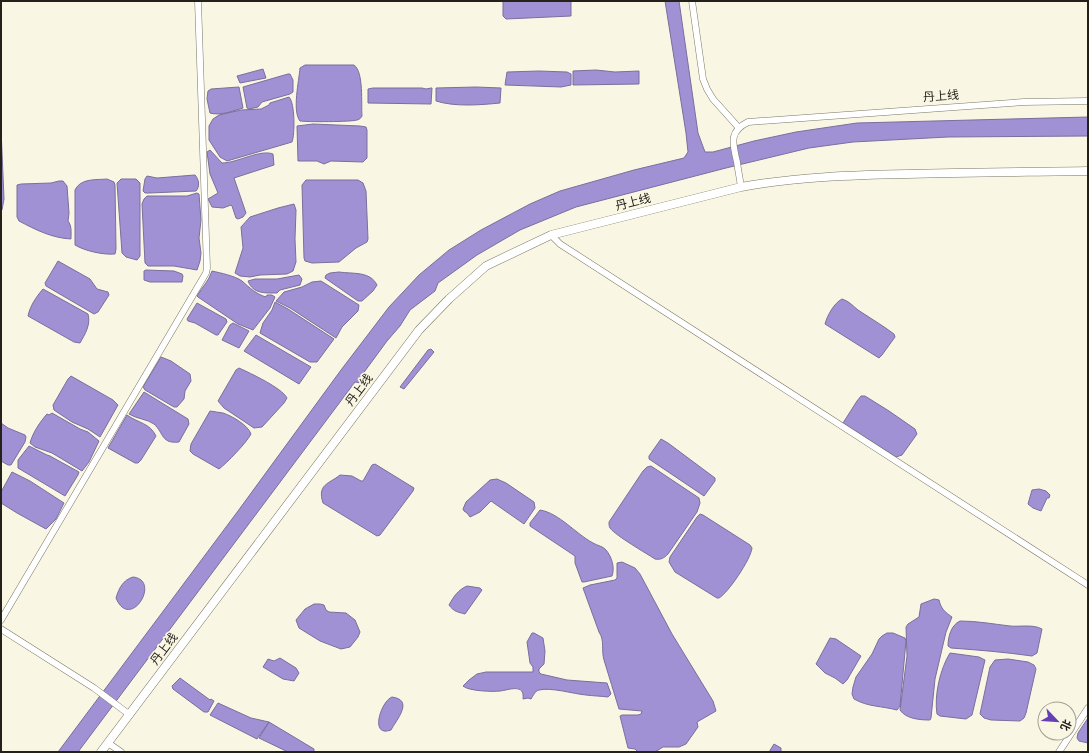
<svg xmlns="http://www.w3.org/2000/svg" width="1089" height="753" font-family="'Work Sans','Noto Sans SC',sans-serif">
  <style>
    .water { fill: #9f91d3; stroke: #7a6f9c }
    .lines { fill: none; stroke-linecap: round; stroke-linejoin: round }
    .minor-casing { stroke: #7b7766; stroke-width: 7 }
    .major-casing { stroke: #7b7766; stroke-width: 9 }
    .minor { stroke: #fff; stroke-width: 6 }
    .major { stroke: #fff; stroke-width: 8 }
    .labels { text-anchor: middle; stroke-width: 3.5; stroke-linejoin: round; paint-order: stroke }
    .street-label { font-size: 12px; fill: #23211a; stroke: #faf6e4 }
  </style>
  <rect width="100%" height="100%" fill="#faf6e4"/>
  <path class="water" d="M503 1H571V16L506 19 503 16Z
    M665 1H679L698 133 705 152H713L754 141 796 132 857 123 1088 117V136L948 137 853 142 809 148 726 168 576 207 520 230 477 255 438 283 435 291 410 310 400 326 387 341 362 375 364 379 361 383 355 382 78 752H58L238 511 341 370 389 307 419 275 449 250 481 230 530 204 560 191 634 170 684 158 688 152 686 133Z
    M305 65H354C364 72 361 104 362 116 360 119 360 119 357 120 351 122 306 122 300 121 292 111 299 81 300 68Z
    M263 69 266 78 240 83 237 76Z
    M596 70 615 72 639 71V84L573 85V71Z
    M539 71 567 72 571 74V85L561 87 505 85 507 72Z
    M288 74H290L293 80V92L290 94 262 102 258 107 249 109 247 108 243 87Z
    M239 87 243 108C233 111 220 116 210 113L207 99 208 91 211 89Z
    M476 87 501 88 500 103C480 105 455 107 436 101V88Z
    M373 88H422L426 89 431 88H432L431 104 368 103V89Z
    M289 97C295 103 295 134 292 142L227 161 220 157 209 140V126L213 119 219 115 241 110 261 109 269 105 270 103Z
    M313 124 360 126 366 127 367 130V158L363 162 331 161 324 164 317 161H298L297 126Z
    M1 129 4 199 2 210H1Z
    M210 150 222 163C237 163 260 149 273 154L274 165 234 178 246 213 243 217 238 219 236 218 232 206 231 205 223 208 212 207 208 199 218 193 210 174 207 152Z
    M195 175C199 179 200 187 196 191L150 193H145L143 191 145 179 147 176 157 178Z
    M107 179 114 182 115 185 116 249 115 254C103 255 85 251 75 245V190C81 178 96 180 107 179Z
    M121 179H136L140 183V256L137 260 126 257 122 253 117 183Z
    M306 180H358L363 183 366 191 368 239 367 242 356 248 339 262 312 263 305 261 304 258 302 185Z
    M59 181H63L67 186 69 213 68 221C72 226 71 232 71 239 52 238 36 230 19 221L17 217V185L21 184 51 183Z
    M197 193 199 194 201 220 199 238 201 253 200 261 197 270 174 266H148L145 263 142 204 144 199 147 196H187Z
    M294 204 296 210 295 239 296 262 293 271 287 274 260 275 250 277 240 276 235 273 243 248 241 227 250 217 278 208Z
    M58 261 90 279 97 289 108 292 109 295 98 312 94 314 46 286 45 283Z
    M146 270 174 271 182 274 183 276 182 282H150L144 280V271Z
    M212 271C221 273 235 276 242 281 250 288 256 294 266 297L267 295H272L275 297 270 308 253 330 238 324 198 297 197 296C202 287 209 281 212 271Z
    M339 272C353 274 370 271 377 285L373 291 362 301H358L325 278 326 275 330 273Z
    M299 275 302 279 300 285 280 290 277 293C265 293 253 294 248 281L255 279H277Z
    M321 281 359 305 358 311 342 327 336 338 290 308 276 301 284 292 302 287 312 282Z
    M43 289 88 314C91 325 85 334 80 343L74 342 28 316C30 306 36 297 43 289Z
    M842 299C849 301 853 306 858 310 870 318 882 325 894 334L895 337 882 355 879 358 825 324C827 316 834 303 842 299Z
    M275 302 288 309 334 339 317 362H310L260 333 263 323 272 310Z
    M197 303 226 319 227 322 218 335H216L195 323 188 321 187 319Z
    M233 323 249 331 239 348 222 340 230 325Z
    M256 335 311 367 299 384 244 351Z
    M431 349 434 352 404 389 400 387 428 350Z
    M161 357 171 361 190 374 191 381 185 391 184 399 177 407H174L145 390 143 387Z
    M239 368C250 373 282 388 287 398L284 403 262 427 254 428 224 408 218 401 236 370Z
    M71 376 113 400 118 405 100 437 88 429 72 422 54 410 53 405 68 379Z
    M144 392 188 419 189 424 179 442C161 444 164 433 154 424 147 419 137 419 129 414Z
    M861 396H865L889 411 915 429 917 434 902 455 896 457 843 423 857 401Z
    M210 411C214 412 219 412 223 413 232 416 248 425 251 434 247 442 227 463 219 469L193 454 190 451 191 444Z
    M52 413 80 429 88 432 99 441 89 462 82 471 52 453 35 447 30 443C33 432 40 422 47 414L49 415Z
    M127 415C138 423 150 423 156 436L141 460 138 463H135L108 448Z
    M1 423 8 428 25 435 26 437 25 442 11 465H8L1 461Z
    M661 439 668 443 715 478V481L704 496 649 459V456Z
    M29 446 47 455 50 456 79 472 78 475 65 496 18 468V460Z
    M375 464 414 488 413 491 380 535 377 536 323 503C317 484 329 484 340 475L352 476 361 481H363L372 465Z
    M651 466 699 498 700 503 697 512 668 554C664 558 661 560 655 559 646 553 616 536 610 528 609 526 609 525 609 522L643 471 647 467Z
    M12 472 30 481 64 503 56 519 46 529 17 513 1 503V492Z
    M497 479 506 483 534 502 535 508 524 524 491 501 480 512 470 517 467 513 464 511 463 509 466 502 490 480Z
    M1039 489 1046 491 1050 495 1049 498H1047L1041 511 1033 508 1028 504 1032 490Z
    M540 510C559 513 576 534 593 543 598 546 603 546 606 550 612 557 615 568 612 576L584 582H582L575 563V556L530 526V523Z
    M700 514 703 515 750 545 752 548C751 559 728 593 719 598H717L675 572 669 562 670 557 697 517Z
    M622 562 635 568 640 574 672 634 713 701 716 711 697 722 698 727 686 744 679 747H663L655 752H638L635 749 628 748 620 716 622 715H638L641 714 642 711 619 709C614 693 609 676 604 660 601 650 605 641 599 632L583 588 590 585 615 580 617 578V563Z
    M133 577C162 580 130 632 116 598 119 588 123 580 133 577Z
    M467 586 480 588 482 590 465 614C458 612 454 612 449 605 454 596 458 590 467 586Z
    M934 599 939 600C941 609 945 612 952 617L946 632 935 679 931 718 930 720C920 720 906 719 900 710L907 656 906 627 908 624 919 617 921 604Z
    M314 604H320L324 605 326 610 329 612 346 613 355 620 360 632 358 637 350 647 341 649 320 641 299 628 296 620 305 609Z
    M960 621C977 621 993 624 1010 626 1020 627 1033 624 1042 629L1037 653 1032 656C1004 652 978 650 951 648L948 646C948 637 951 625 960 621Z
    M532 633H534L543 638 545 651 544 664 539 669V672L541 674 567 680 607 683 611 694 608 697C600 696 594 696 586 695 574 694 551 687 539 690 535 691 533 696 531 699L528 698 523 699C525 683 509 690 500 691 493 692 468 691 463 686L469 680 477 674 486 672H533V667L530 663 527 642Z
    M887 633H893L905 638 906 641 900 706 897 710C882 706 868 707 854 699L852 694 853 687 856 677 872 654 879 639 882 636Z
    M830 638 836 639 861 656 847 680 843 684 835 678 825 673 816 664Z
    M950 653 979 657 985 660 972 715 966 719 940 716 937 714C934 696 940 669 950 653Z
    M280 658 296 668 299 673 294 681 283 679 263 667 268 659 274 661Z
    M1008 659 1028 662 1034 665 1036 669 1026 713 1024 718 1020 721 991 720 984 718 980 714 990 667 995 660Z
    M180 678 210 700 211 699 214 701 208 712H204L173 689 172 686Z
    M392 697C414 700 397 719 391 730 369 738 381 701 392 697Z
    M218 703 251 718 269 722 257 739 210 715Z
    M1088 718V743L1079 741 1077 738 1078 733Z
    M269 722 314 749V752H288L259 738Z
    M774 744 781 748V752H769Z"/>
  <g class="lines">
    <defs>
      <path id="minor" d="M692 1 703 79 707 89 713 99 739 128
        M741 187C740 179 738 170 737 162 733 144 728 132 748 122L1024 102 1088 101
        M551 235 560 244 1088 585
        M1 620 206 273 207 268 198 1
        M1 629 94 688 130 715
        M108 743 121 752
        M1059 752 1088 708"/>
      <path id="major" d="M101 752 419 330 449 299 486 266 551 235 741 187C796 177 852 175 908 174 968 172 1028 172 1088 171"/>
    </defs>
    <use href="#minor" class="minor-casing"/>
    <use href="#major" class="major-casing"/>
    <use href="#minor" class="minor"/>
    <use href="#major" class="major"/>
  </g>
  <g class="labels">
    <g class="street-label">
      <text transform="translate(941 96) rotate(-4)" y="4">丹上线</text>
      <text transform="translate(633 202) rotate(-14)" y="4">丹上线</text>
      <text transform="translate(359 390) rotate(-53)" y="4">丹上线</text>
      <text transform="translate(164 649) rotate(-53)" y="4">丹上线</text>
    </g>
  </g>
  <rect width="1089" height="753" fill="none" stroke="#23211a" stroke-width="4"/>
  <g transform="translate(1057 721) rotate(115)"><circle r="19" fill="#faf6e4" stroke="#a4a193"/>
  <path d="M0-3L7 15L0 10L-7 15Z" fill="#663eb6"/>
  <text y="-6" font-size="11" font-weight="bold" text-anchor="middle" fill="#23211a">北</text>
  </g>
</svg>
